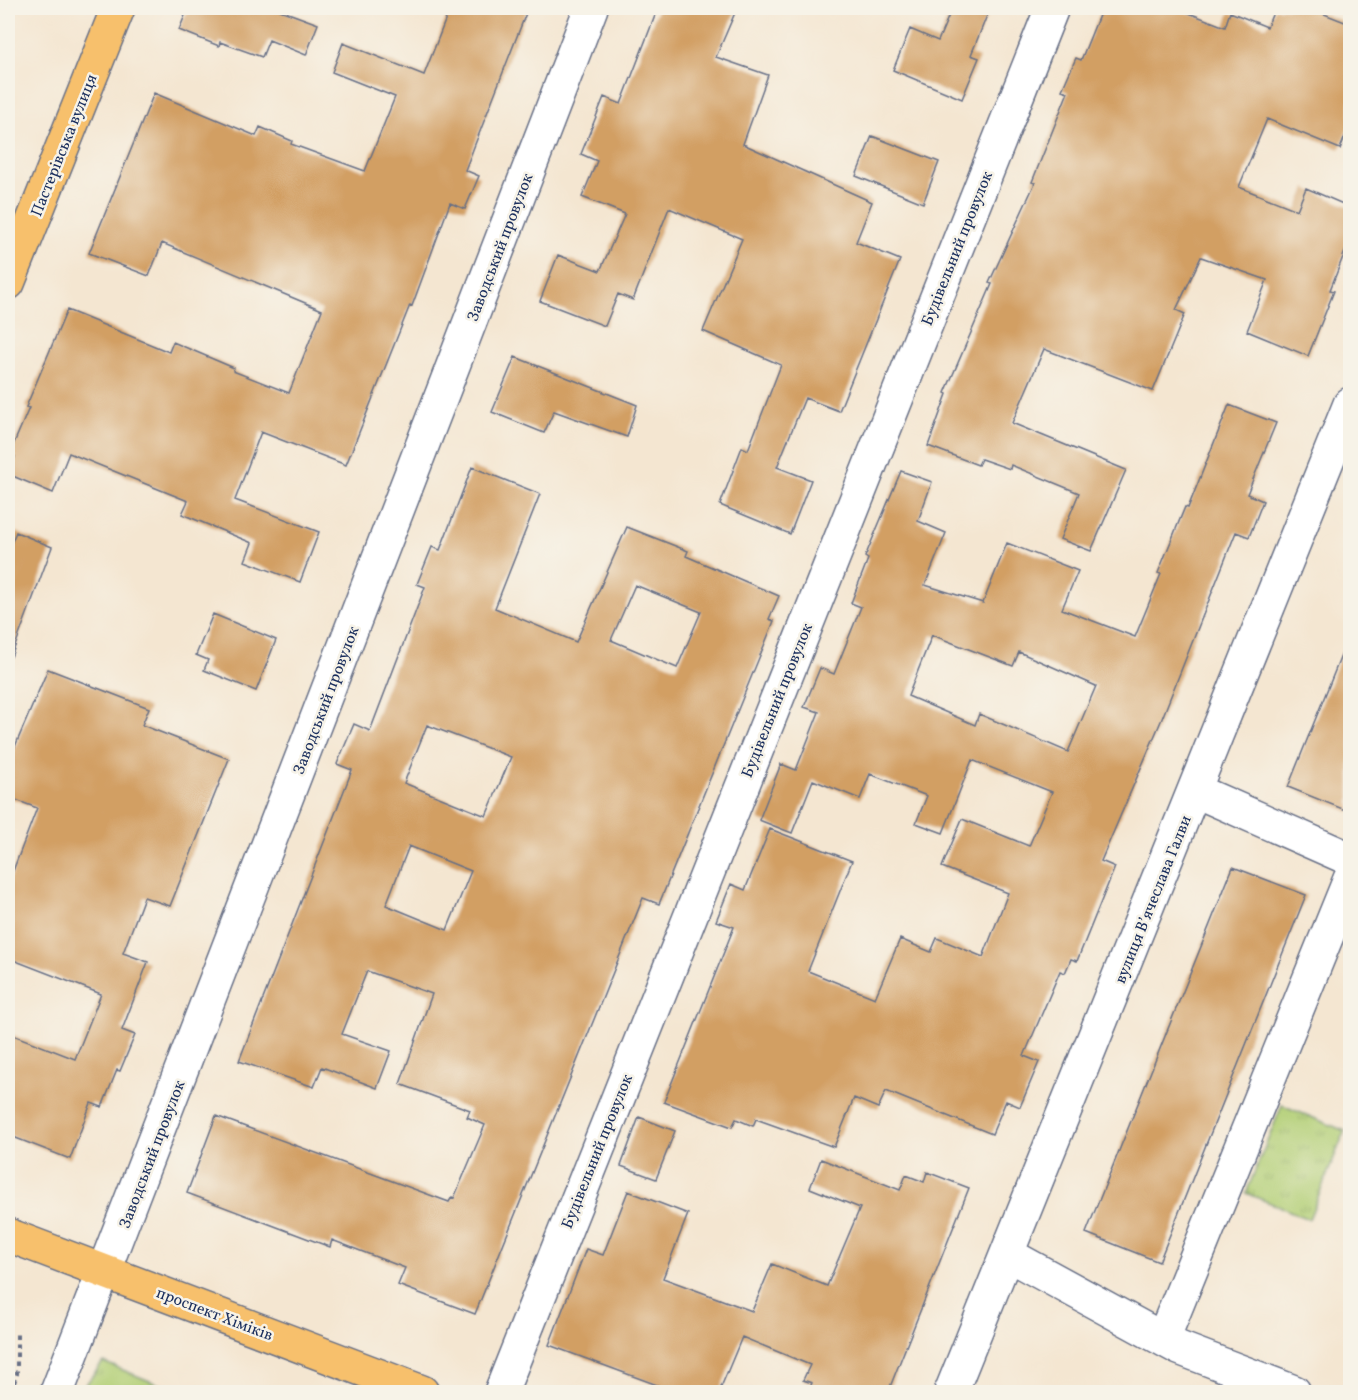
<svg xmlns="http://www.w3.org/2000/svg" width="1358" height="1400" font-family="Vollkorn,serif">
  <style>
    .grass { fill: url(#grass-tufts); stroke: #667f6a; stroke-width: 1.5 }
    .building { fill: #d29f63; fill-rule: evenodd }
    .lines { fill: none; stroke-linecap: round; stroke-linejoin: round }
    .minor-casing { stroke: #676f86; stroke-width: 36 }
    .major-casing { stroke: #676f86; stroke-width: 36 }
    .path { stroke: #676f86; stroke-width: 4; stroke-dasharray: 4.5 4.5; stroke-linecap: butt }
    .minor { stroke: #fff; stroke-width: 33 }
    .major { stroke: #f7c06c; stroke-width: 33 }
    .labels { text-anchor: middle; stroke-width: 5; stroke-linejoin: round; paint-order: stroke }
    .street-label { font-size: 16px; fill: #1b2f5e; stroke: #f7f3e8 }
  </style>
  <defs>
    <pattern id="grass-tufts" width="24" height="20" patternUnits="userSpaceOnUse" patternTransform="scale(1.5)"><rect width="24" height="20" fill="#b2cf76"/><path d="M3 7l-1-3M5 7V3M7 7l1-3M15 17l-1-3M17 17v-4M19 17l1-3" fill="none" stroke="#98b268"/></pattern>
  </defs>
  <rect width="100%" height="100%" fill="#f7f3e8"/>
  <filter id="ink" filterUnits="userSpaceOnUse"><feTurbulence type="fractalNoise" baseFrequency=".0167" numOctaves="2"/><feDisplacementMap in="SourceGraphic" scale="12" xChannelSelector="R" yChannelSelector="G"/><feConvolveMatrix kernelMatrix="1 2 1 2 8 2 1 2 1" color-interpolation-filters="sRGB"/></filter>
  <filter id="wash" filterUnits="userSpaceOnUse"><feTurbulence type="fractalNoise" baseFrequency=".008" numOctaves="4" result="noise"/><feDisplacementMap in="SourceGraphic" scale="24" xChannelSelector="R" yChannelSelector="G"/><feGaussianBlur stdDeviation="1.35" result="paint"/><feColorMatrix in="noise" values="0 0 0 0 0 0 0 0 0 0 0 0 0 0 0 0 0 1.4 0 .05"/><feComposite in="paint" operator="in"/></filter>
  <g filter="url(#wash)">
    <rect width="100%" height="100%" fill="#f4e6d1"/>
    <path class="grass" d="M1282 1105 1345 1131 1309 1219 1246 1193Z
      M103 1362 177 1392H80Z"/>
    <g id="blocks">
      <path class="building" d="M188 8H281L280 10 318 24 306 55 269 40 262 57 220 42 219 46 179 30Z
        M450 8H528L465 170 479 176 465 209 450 203 412 306 410 305 346 465 261 432 235 500 319 532 300 582 245 561 252 543 182 514 188 501 69 453 53 493 8 474 15 457 9 455 29 408 26 407 67 310 169 352 173 342 234 368 233 371 289 393 322 310 162 243 149 276 89 253 154 93 256 136 260 127 292 141 291 144 365 171 395 97 332 72 343 43 424 75Z
        M658 8H737L716 57 768 75 743 144 872 202 856 242 900 260 839 411 805 398 777 467 811 480 790 534 720 505 742 447 748 450 781 365 703 331 742 239 669 208 633 300 618 294 605 326 540 301 558 255 600 271 625 214 582 197 597 161 581 154 604 97 621 104Z
        M952 8H990L971 55 979 58 962 99 893 70 910 29 938 41Z
        M1102 8H1176L1225 27 1230 12 1267 27 1275 8H1309L1350 24V124L1340 149 1267 119 1239 187 1297 210 1306 188 1350 207V239L1330 290 1334 291 1308 356 1247 331 1267 280 1201 257 1176 310 1185 314 1153 391 1044 349 1012 423 1126 470 1091 551 1060 539 1079 493 1011 465 1010 469 981 459 978 465 928 446 947 394 945 393 992 284 989 283 1035 183 1032 182 1068 92 1062 90 1076 58 1081 60Z
        M872 136 939 162 923 203 856 176Z
        M515 357 637 405 627 437 554 411 544 433 492 412Z
        M1229 405 1276 423 1247 494 1263 501 1249 537 1236 532 1161 721 1101 861 1115 867 1077 961 1071 959 1065 973 1060 971 1024 1056 1039 1062 1020 1107 1006 1101 992 1134 886 1091 878 1108 854 1098 834 1147 756 1119 753 1126 736 1119 732 1127 664 1102 734 927 716 921 731 884 745 890 770 829 852 861 808 971 875 998 900 939 931 952 937 938 983 957 1008 893 942 867 962 819 1029 846 1052 792 972 760 943 833 916 823 927 796 870 774 860 799 813 780 792 833 759 820 781 764 796 770 819 712 804 707 820 668 834 674 861 607 851 603 868 559 865 557 901 471 932 482 918 521 946 533 925 585 983 603 1007 543 1078 571 1062 609 1135 637 1161 574 1158 573 1185 507 1188 508ZM932 635 1013 666 1019 652 1096 686 1068 752 979 714 975 725 908 696Z
        M472 467 540 494 495 608 576 642 627 527 688 551 686 556 779 596 769 619 774 621 659 904 643 898 475 1314 398 1285 405 1268 332 1240 330 1247 187 1193 216 1116 449 1202 452 1197 454 1198 485 1125 467 1117 470 1110 400 1084 432 994 367 971 342 1034 391 1051 377 1088 322 1067 314 1087 239 1061 352 770 337 764 354 724 370 731 425 587 417 584 432 547 440 550ZM635 585 701 612 677 668 611 640ZM427 725 511 757 486 816 404 783ZM409 846 471 871 447 930 386 905Z
        M16 532 52 547 11 657H8V551Z
        M213 614 276 640 256 691 204 670 208 660 196 655Z
        M1349 636H1350V812L1288 787Z
        M48 669 149 708 142 725 229 759 170 906 144 897 123 953 148 962 122 1030 135 1035 120 1071 117 1070 102 1107 91 1103 70 1159 8 1135V1033L75 1059 101 994 8 958V884L37 808 8 797V763Z
        M1233 867 1306 895 1159 1262 1086 1233Z
        M639 1117 675 1131 656 1179 621 1166Z
        M821 1159 900 1190 906 1175 924 1182 927 1172 969 1188 888 1392H808L812 1383 803 1380 810 1365 742 1337 719 1392H676L549 1345 586 1249 603 1255 628 1191 688 1214 663 1278 752 1311 772 1264 827 1286 860 1208 810 1188Z"/>
    </g>
  </g>
  <g filter="url(#ink)">
    <use href="#blocks" fill-opacity="0" stroke="#676f86" stroke-width="1.5"/>
    <g class="lines">
      <defs>
        <path id="minor" d="M1196 791 1350 859
          M1007 1254 1179 1348 1294 1392
          M1163 1339 1350 879
          M57 1392 591 8
          M501 1392 1052 8
          M951 1392 1350 404"/>
        <path id="major" d="M8 283 118 8
          M8 1235 422 1392"/>
      </defs>
      <use href="#minor" class="minor-casing"/>
      <use href="#major" class="major-casing"/>
      <path class="path" d="M11 1392 17 1374V1333"/>
      <use href="#minor" class="minor"/>
      <use href="#major" class="major"/>
    </g>
  </g>
  <g class="labels">
    <g class="street-label">
      <text transform="translate(63 145) rotate(-68)" y="6">Пастерівська вулиця</text>
      <text transform="translate(499 247) rotate(-69)" y="6">Заводський провулок</text>
      <text transform="translate(956 248) rotate(-68)" y="6">Будівельний провулок</text>
      <text transform="translate(325 700) rotate(-69)" y="6">Заводський провулок</text>
      <text transform="translate(776 700) rotate(-68)" y="6">Будівельний провулок</text>
      <text transform="translate(1152 899) rotate(-68)" y="6">вулиця Вʼячеслава Галви</text>
      <text transform="translate(596 1151) rotate(-68)" y="6">Будівельний провулок</text>
      <text transform="translate(151 1154) rotate(-69)" y="6">Заводський провулок</text>
      <text transform="translate(215 1313) rotate(21)" y="6">проспект Хіміків</text>
    </g>
  </g>
  <rect width="1358" height="1400" fill="none" stroke="#f7f3e8" stroke-width="30"/>
</svg>
